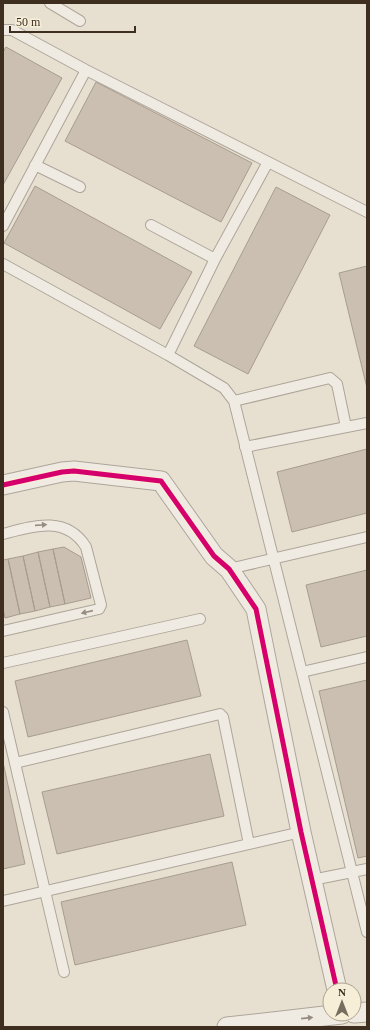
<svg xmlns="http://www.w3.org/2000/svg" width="370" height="1030" font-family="'Times New Roman',serif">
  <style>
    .building { fill: #cbbfb2; stroke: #a89c90 }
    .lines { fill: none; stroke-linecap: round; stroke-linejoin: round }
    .lane-casing { stroke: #ada599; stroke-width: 12 }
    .street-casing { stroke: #ada599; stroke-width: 21 }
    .lane { stroke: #efebe3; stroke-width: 10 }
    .street { stroke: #efebe3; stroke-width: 19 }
    .cycleway-casing { stroke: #f7eed8; stroke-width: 8 }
    .cycleway { stroke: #d6006c; stroke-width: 5 }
    .oneway { fill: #968c82 }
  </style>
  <rect width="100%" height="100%" fill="#e7e0d1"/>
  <path class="building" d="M6 47 62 78 3 185V52Z
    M96 82 252 163 221 222 65 141Z
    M35 186 192 272 160 329 4 243Z
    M276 187 330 215 248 374 194 346Z
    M367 266V388L339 273Z
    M367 449V513L292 532 277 472Z
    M64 547 81 557 91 598 65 604 53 549Z
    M53 549 65 604 50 607 38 552Z
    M38 552 50 607 35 611 23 556Z
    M23 556 35 611 20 614 8 559Z
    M8 559 20 614 5 618 3 609V560Z
    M367 570V636L321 647 306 585Z
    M187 640 201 696 28 737 15 681Z
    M367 680V856L358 858 319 691Z
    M210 754 224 816 57 854 42 792Z
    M3 762 25 864 3 869Z
    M232 862 246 925 75 965 61 902Z"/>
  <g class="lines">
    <defs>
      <path id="lane" d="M50 3 80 21
        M3 30H12L86 70 367 212
        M35 165 80 187
        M151 225 215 259
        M3 226 86 70
        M3 264 168 355 224 388 234 401 367 932
        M168 355 215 259 268 162
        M234 401 330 378 337 384 346 427
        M245 447 367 423
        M3 534C33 526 66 515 86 547L101 605 99 609 3 631
        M229 569 367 537
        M3 663 200 619
        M302 672 367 657
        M3 712 64 972
        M15 763 220 714 223 717 249 844
        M312 880 367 869
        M3 901 301 832"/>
      <path id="street" d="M3 485 62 472 74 471 161 481 214 556 229 569 256 609 301 832 337 990
        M354 1013 367 1012
        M227 1027 342 1014"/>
    </defs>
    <use href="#lane" class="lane-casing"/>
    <use href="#street" class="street-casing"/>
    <use href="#lane" class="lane"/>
    <use href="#street" class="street"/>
    <defs>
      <path id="cycleway" d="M3 485 62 472 74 471 161 481 214 556 229 569 256 609 301 832 337 990"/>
    </defs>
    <use href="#cycleway" class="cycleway-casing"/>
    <use href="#cycleway" class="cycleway"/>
  </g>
  <defs><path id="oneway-solid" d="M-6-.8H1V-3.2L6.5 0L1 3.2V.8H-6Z"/></defs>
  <g class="oneway">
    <use href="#oneway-solid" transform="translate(41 525) rotate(-4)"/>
    <use href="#oneway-solid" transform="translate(87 612) rotate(167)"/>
    <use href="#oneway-solid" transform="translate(307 1018) rotate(-6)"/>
  </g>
  <rect width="370" height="1030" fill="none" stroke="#3d2e20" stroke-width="8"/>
  <g transform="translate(342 1002)"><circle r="19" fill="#f7eed8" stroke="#ada18e"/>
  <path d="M0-3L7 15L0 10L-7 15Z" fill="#786c5e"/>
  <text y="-6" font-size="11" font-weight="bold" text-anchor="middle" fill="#3d2e20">N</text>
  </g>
  <path d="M10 26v6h125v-6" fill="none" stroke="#3d2e20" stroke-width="2"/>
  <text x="16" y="26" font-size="12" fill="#3d2e20" stroke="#f7eed8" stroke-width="3" paint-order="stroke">50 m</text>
</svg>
